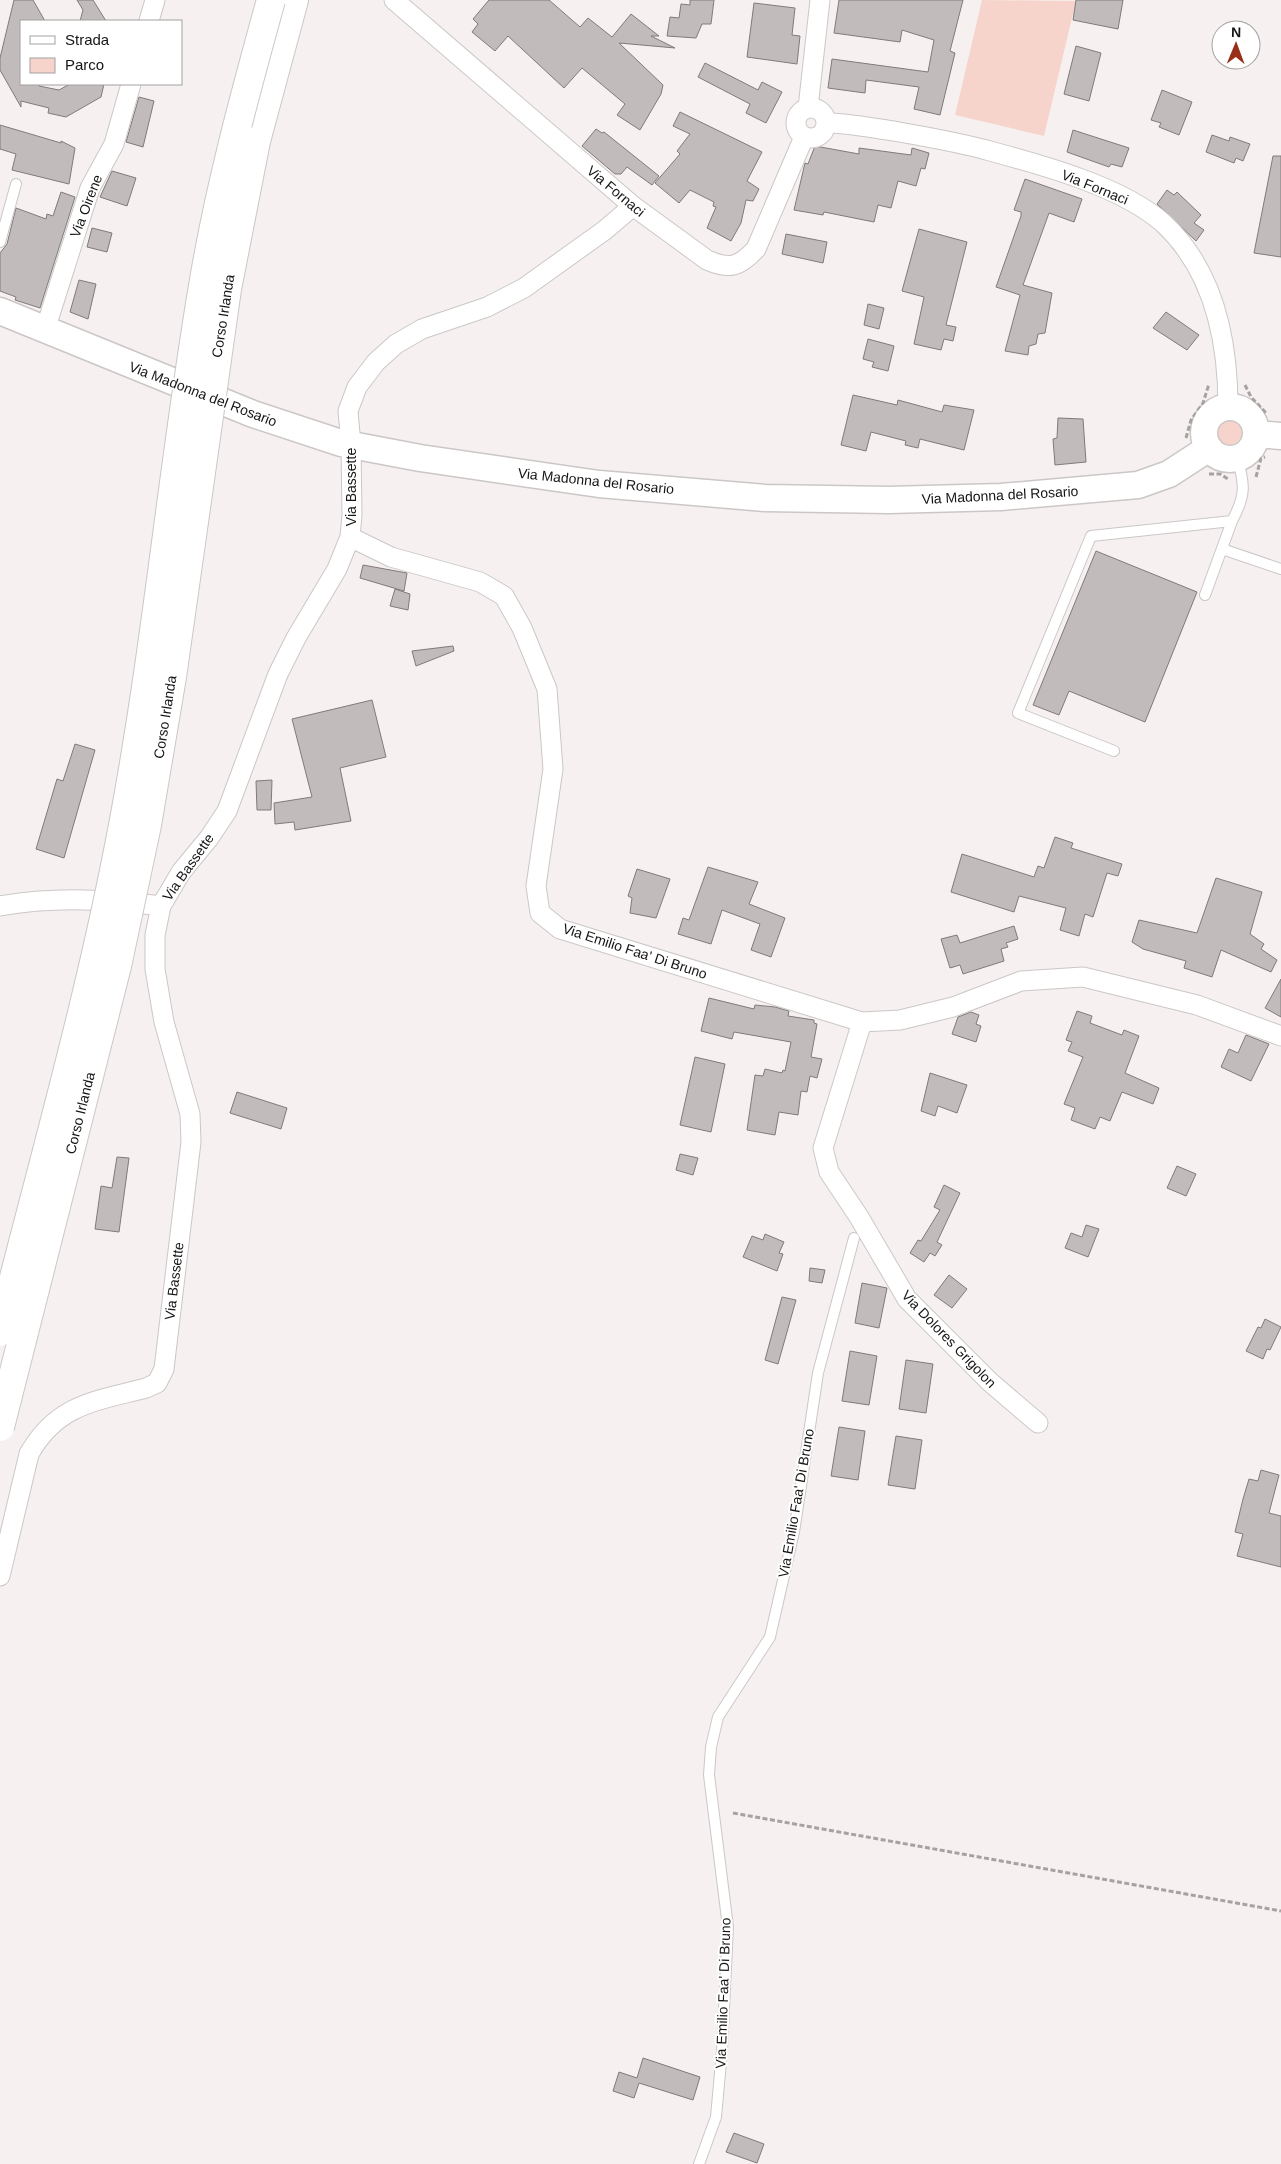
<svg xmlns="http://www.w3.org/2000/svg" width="1281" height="2164" font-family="Arial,sans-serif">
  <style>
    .green { fill: #f7d4cb }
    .building { fill: #c1bcbb; stroke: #807b7a }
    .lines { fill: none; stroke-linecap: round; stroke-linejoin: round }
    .lane-casing { stroke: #ccc7c6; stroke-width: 12 }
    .street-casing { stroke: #ccc7c6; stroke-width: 21 }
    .secondary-casing { stroke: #ccc7c6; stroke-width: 29 }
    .highway-casing { stroke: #ccc7c6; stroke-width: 30 }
    .path { stroke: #a6a2a1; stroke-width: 3; stroke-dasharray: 5 2.5; stroke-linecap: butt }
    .lane { stroke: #fff; stroke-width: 10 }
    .street { stroke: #fff; stroke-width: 19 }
    .secondary { stroke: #fff; stroke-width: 26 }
    .highway { stroke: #fff; stroke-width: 28 }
    .highway-bridge-casing { stroke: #ccc7c6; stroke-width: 30; stroke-linecap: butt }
    .highway-bridge { stroke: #fff; stroke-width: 28 }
    .labels { text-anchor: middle; stroke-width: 4; stroke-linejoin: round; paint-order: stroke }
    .street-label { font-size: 14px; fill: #161414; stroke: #fff }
  </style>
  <rect width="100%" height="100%" fill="#f6f1f0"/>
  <path class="green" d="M982 0 1076 1 1044 136 955 115Z
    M1216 432a13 13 0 1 1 26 0a13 13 0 1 1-26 0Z"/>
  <path class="building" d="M14 0H33L45 21H21V84H39V86L59 90 70 84H104L101 97 66 117 48 113 49 108 21 101V107L0 70V58Z
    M77 0H93L106 21H80L83 10Z
    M489 0H549L580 27 588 18 612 37 631 14 659 36H651L675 48 619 43 663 85 661 94 640 130 617 115 625 104 582 68 564 88 508 36 495 51 472 32 478 24 473 19Z
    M690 0H714L711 24H702L696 38 667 36 670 17 679 18 681 4 690 5Z
    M839 0H963L950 51 955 53 940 115 914 109 919 87 866 80 865 93 828 88 832 59 928 72 934 40 902 30 900 42 834 33Z
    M1076 0H1123L1118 29 1073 20Z
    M754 3 795 8 792 35 800 36 797 64 747 57Z
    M1076 46 1101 53 1089 101 1064 94Z
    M705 63 758 90 762 82 782 92 766 123 746 113 750 104 698 77Z
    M1162 90 1192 102 1179 135 1159 127 1161 123 1151 120Z
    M139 97 154 101 143 147 126 142Z
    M680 112 762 152 747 181 759 189 753 201 746 200 741 223 731 241 707 228 716 207 713 206 714 202 690 190 679 203 655 183 680 154 677 151 690 134 673 126Z
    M0 125 61 143V141L75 148 69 184 12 170 16 154 0 149Z
    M596 129 602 133 604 132 659 176 652 185 627 167 621 174H615L582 146Z
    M1073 130 1129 148 1122 167 1111 164 1109 167 1067 152Z
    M1212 135 1229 141 1230 137 1250 144 1243 161 1236 158 1234 163 1206 152Z
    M815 146 859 154V148L911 155 912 148 929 153 925 169 921 168 916 186 898 181 891 208 878 205 874 222 824 212 823 215 794 210 805 163 808 164Z
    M1273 156H1281V257L1254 253Z
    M112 171 136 178 127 206 100 197Z
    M1025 179 1082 199 1074 222 1049 213 1023 285 1052 293 1045 333 1038 334 1036 344 1029 346 1028 355 1005 351 1020 295 996 287 1021 216V212L1014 210Z
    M1167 190 1174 195 1177 192 1201 215 1194 223 1204 230 1196 241 1157 204Z
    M61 192 75 197 40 308 15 300 16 297 0 291V253L7 244 16 208 46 219 47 214 53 216Z
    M92 228 112 233 107 252 87 247Z
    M919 229 967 242 946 325 956 327 953 341 944 339 941 350 914 344 924 297 902 291Z
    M786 234 827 242 823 263 782 254Z
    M79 280 96 284 88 319 70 312Z
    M868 304 884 308 879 329 864 325Z
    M1166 312 1199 335 1187 350 1153 328Z
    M868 339 894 346 888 371 872 367 874 362 863 359Z
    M853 395 897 405 898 400 942 412 944 405 974 410 964 450 920 439 918 448 905 445 906 441 871 432 866 451 841 445Z
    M1058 418 1083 419 1086 462 1055 465 1053 439 1057 438Z
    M1096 551 1197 592 1145 722 1069 691 1059 715 1033 705Z
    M363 565 407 573 404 591 360 578Z
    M395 589 410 594 408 610 390 606Z
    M453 646 454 651 416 666 412 651Z
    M372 700 386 757 340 768 351 821 295 830 294 822 275 824 274 803 312 797 292 719Z
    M75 744 95 750 64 858 36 849 57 779 63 781Z
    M272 780 271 810H257L256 781Z
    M1055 837 1073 843 1071 848 1122 864 1118 876 1107 873 1093 917 1085 914 1079 936 1060 930 1066 908 1019 896 1014 912 951 892 962 854 1034 877 1038 866 1044 868Z
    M708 867 758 882 749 904 785 918 771 957 751 950 760 924 722 910 711 944 678 934 683 918 689 920Z
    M637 869 670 879 656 918 630 913 632 898 628 896Z
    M1216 878 1262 892 1250 934 1264 944 1261 949 1277 960 1271 972 1221 950 1212 977 1184 968 1186 961 1143 949 1132 942 1139 920 1197 933Z
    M1014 926 1018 939 1006 943 1008 947 1001 949 1004 961 963 974 960 965 950 968 941 939 957 935 960 943Z
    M1281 979V1017L1265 1008Z
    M709 998 754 1009 755 1005 775 1007 789 1011 788 1016 814 1020V1023L817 1024 811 1057 822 1059 817 1078 810 1076 807 1092 801 1091 798 1115 779 1112 775 1135 747 1130 755 1075 763 1076 765 1069 782 1073 783 1070 785 1071 791 1042 734 1032 732 1039 701 1031Z
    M1077 1011 1092 1016 1090 1023 1122 1035 1124 1030 1139 1036 1125 1073 1159 1088 1153 1104 1122 1092 1110 1121 1100 1117 1095 1129 1071 1120 1075 1108 1064 1104 1083 1057 1068 1051 1072 1042 1066 1040Z
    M971 1012 979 1015 976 1024 981 1026 976 1042 952 1034 958 1017Z
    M1246 1035 1269 1044 1251 1081 1221 1067 1229 1049 1238 1053Z
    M695 1057 725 1064 711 1132 680 1125Z
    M930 1073 967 1085 957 1113 938 1106 935 1116 921 1111Z
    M237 1092 287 1108 281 1129 230 1113Z
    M680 1154 698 1158 693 1175 676 1170Z
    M117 1157 129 1158 119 1232 95 1229 101 1186 112 1188Z
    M1177 1166 1196 1174 1186 1196 1167 1188Z
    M944 1185 960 1193 937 1242 942 1245 935 1256 930 1253 924 1262 910 1253 918 1240 921 1241 940 1210 934 1207Z
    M1086 1225 1099 1229 1088 1257 1065 1248 1071 1233 1082 1237Z
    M765 1234 784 1242 779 1253 783 1254 777 1271 743 1257 752 1236 763 1240Z
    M810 1268 825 1270 822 1283 809 1281Z
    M949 1275 967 1289 952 1308 934 1295Z
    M862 1283 887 1288 879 1328 855 1323Z
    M782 1297 796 1300 778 1364 765 1360Z
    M1265 1319 1281 1327 1270 1350 1267 1349 1263 1359 1246 1351 1258 1327 1261 1328Z
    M850 1351 877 1356 869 1405 842 1401Z
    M906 1360 933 1364 926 1413 899 1409Z
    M839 1427 865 1431 858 1480 831 1476Z
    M896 1436 922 1440 915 1489 888 1485Z
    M1261 1470 1279 1475 1269 1513 1281 1516V1567L1237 1556 1243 1534 1235 1532 1243 1499 1249 1479 1258 1481Z
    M643 2058 700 2077 693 2100 639 2083 634 2098 613 2091 619 2072 637 2078Z
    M734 2133 764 2144 757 2163 726 2152Z"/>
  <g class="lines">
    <defs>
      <path id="lane" d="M0 242 16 184
        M1222 549 1281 569
        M1205 595 1232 521
        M1114 751 1018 713 1091 536 1232 521C1246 495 1245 485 1237 457
        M699 2164 716 2117 722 2051 728 1927 709 1775 711 1747 718 1717 770 1637 794 1532 818 1373 854 1238"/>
      <path id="street" d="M394 0 633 206 707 260C730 270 739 267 756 249L804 137
        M149 21 155 0
        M796 123a15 15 0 1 1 30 0a15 15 0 1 1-30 0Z
        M808 108 820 0
        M826 123C848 123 872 128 894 131 926 137 958 142 990 151 1042 165 1123 187 1163 223 1214 270 1228 341 1228 407
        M45 330 90 188 114 144 131 84
        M350 537 391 557 480 582 504 596 522 628 547 689 553 769 536 886 540 913 560 929 862 1022 900 1020 953 1007 1021 981 1083 977 1197 1005 1281 1036
        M0 906C53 896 108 899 161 906
        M862 1022 823 1148 829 1172 859 1217 907 1299 990 1382 1038 1423
        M0 1576 29 1454C57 1404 96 1401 146 1388L157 1383 164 1369 191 1142 190 1114 164 1022 155 969V935L161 906 181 872 209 838 227 811 278 674 296 638 337 569 350 537 352 515 351 445 348 411 357 387 376 362 396 344 422 329 487 307 524 288 605 230 633 206"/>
      <path id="secondary" d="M0 311 253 414 341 443 420 458 599 484 765 498 889 500 1001 497 1138 485 1169 474 1209 448
        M1204 433a26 26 0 1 1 52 0a26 26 0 1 1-52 0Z
        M1256 434 1281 436"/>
      <path id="highway" d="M256 141 294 0"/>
    </defs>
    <use href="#lane" class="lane-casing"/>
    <use href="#street" class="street-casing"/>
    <use href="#secondary" class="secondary-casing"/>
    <use href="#highway" class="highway-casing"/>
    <path class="path" d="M1245 385 1251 397 1267 414
      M1186 438 1191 420 1203 403 1209 384
      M1209 474H1220L1228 479
      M1256 477 1261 458 1265 457
      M733 1813 1281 1911"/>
    <use href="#lane" class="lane"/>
    <use href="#street" class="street"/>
    <use href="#secondary" class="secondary"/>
    <use href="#highway" class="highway"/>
    <defs>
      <path id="highway-bridge" d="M0 1332C43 1162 92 992 124 820 157 643 173 463 203 286 219 189 245 94 271 0
        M0 1427 117 966 147 825 172 677 227 289 256 141"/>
    </defs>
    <use href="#highway-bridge" class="highway-bridge-casing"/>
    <use href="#highway-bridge" class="highway-bridge"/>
  </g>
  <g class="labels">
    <g class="street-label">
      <text transform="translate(1095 187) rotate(22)" y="5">Via Fornaci</text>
      <text transform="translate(616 191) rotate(40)" y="5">Via Fornaci</text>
      <text transform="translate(86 206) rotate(-69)" y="5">Via Oirene</text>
      <text transform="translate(223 316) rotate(-81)" y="5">Corso Irlanda</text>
      <text transform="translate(203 394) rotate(21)" y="5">Via Madonna del Rosario</text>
      <text transform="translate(596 481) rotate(6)" y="5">Via Madonna del Rosario</text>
      <text transform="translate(351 487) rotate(-90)" y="5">Via Bassette</text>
      <text transform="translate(1000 495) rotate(-3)" y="5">Via Madonna del Rosario</text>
      <text transform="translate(165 717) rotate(-81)" y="5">Corso Irlanda</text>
      <text transform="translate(188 867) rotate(-55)" y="5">Via Bassette</text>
      <text transform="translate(635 951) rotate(18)" y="5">Via Emilio Faa' Di Bruno</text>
      <text transform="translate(80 1113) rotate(-76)" y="5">Corso Irlanda</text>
      <text transform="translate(174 1281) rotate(-83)" y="5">Via Bassette</text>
      <text transform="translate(949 1339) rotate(46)" y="5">Via Dolores Grigolon</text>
      <text transform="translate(796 1503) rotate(-80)" y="5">Via Emilio Faa' Di Bruno</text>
      <text transform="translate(723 1993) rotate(-88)" y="5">Via Emilio Faa' Di Bruno</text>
    </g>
  </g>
  <rect x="20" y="20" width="162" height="65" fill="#ffffff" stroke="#a2a1a1"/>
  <rect x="30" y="36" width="25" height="8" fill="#ffffff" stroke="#a2a1a1"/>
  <text x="65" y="45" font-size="15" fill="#161414">Strada</text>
  <rect x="30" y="58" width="25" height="15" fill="#f7d4cb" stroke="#a2a1a1"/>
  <text x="65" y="70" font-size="15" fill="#161414">Parco</text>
  <g transform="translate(1236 45) rotate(1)"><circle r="24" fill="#ffffff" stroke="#a2a1a1"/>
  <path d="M0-4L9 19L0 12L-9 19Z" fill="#982f18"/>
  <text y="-8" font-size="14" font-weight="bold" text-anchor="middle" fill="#161414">N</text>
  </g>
</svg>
